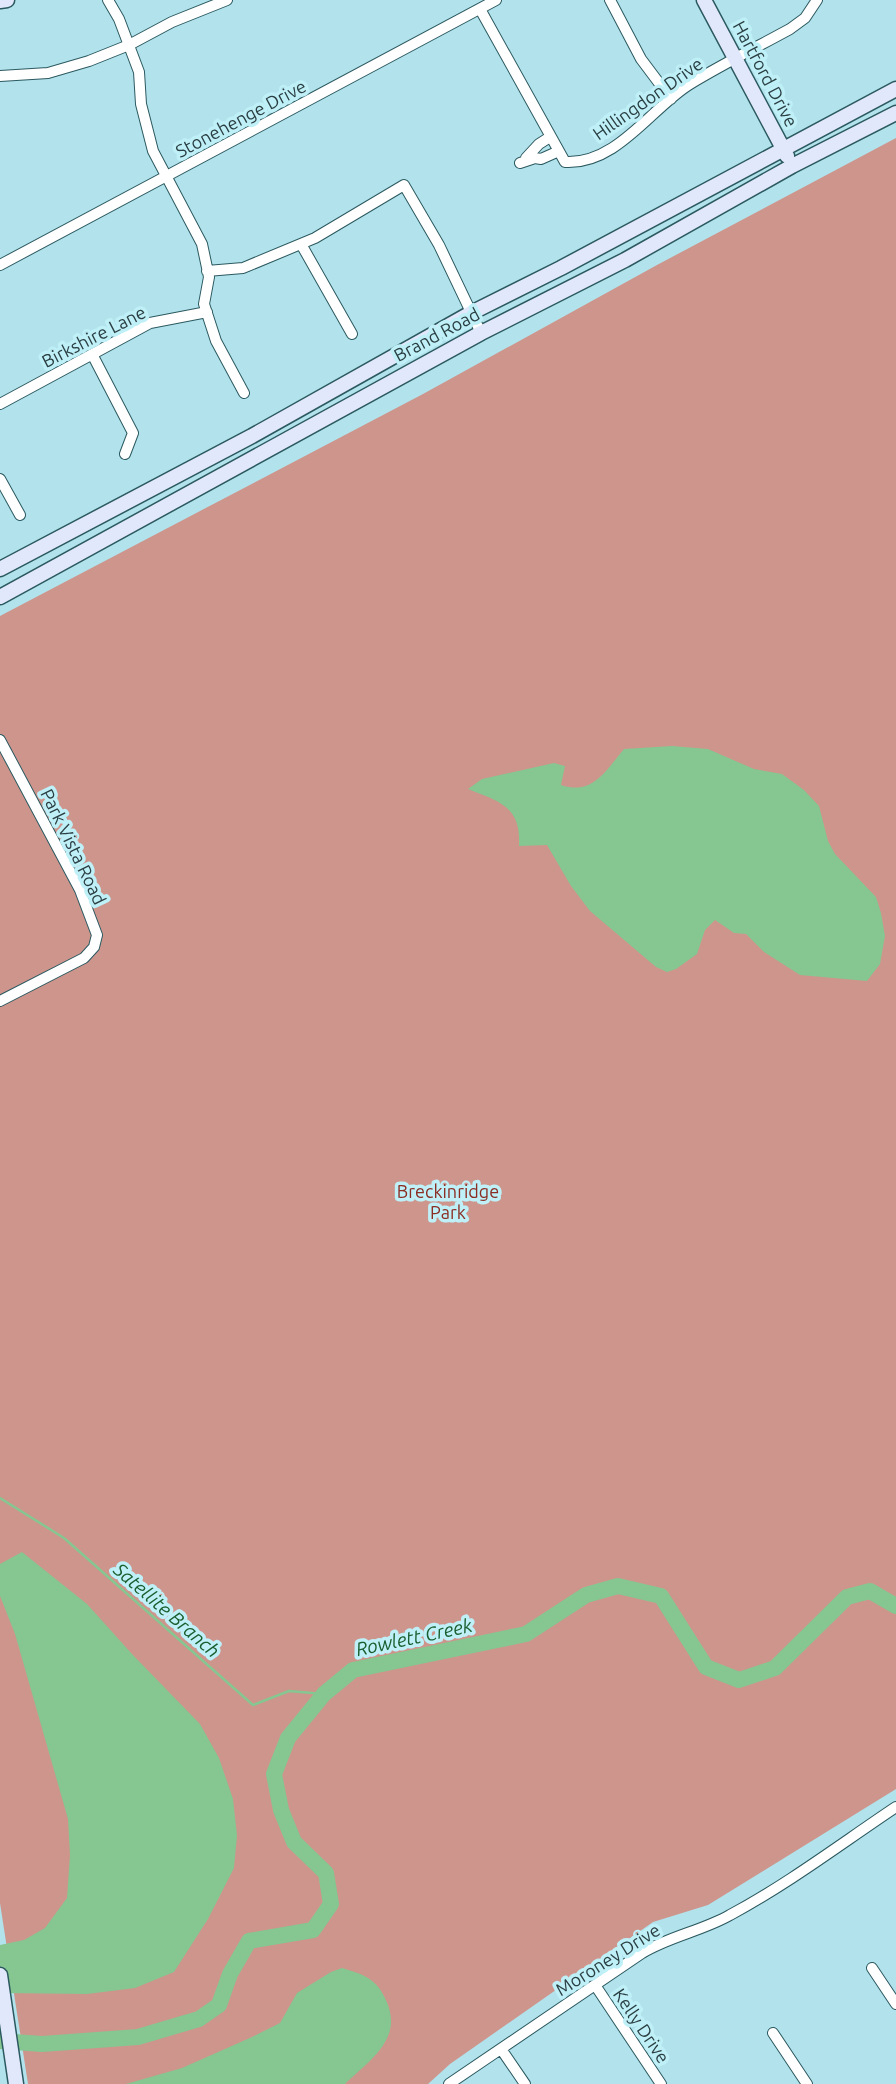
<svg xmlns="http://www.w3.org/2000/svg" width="896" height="2084" font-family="Ubuntu,sans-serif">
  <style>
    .green { fill: #ce958c }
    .water { fill: #86c691 }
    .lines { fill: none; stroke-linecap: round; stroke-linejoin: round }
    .stream { stroke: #86c691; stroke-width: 2.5 }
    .river { stroke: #86c691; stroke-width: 16 }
    .street-casing { stroke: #2b5960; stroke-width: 12 }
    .secondary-casing { stroke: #2b5960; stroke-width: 17 }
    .street { stroke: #fff; stroke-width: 10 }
    .secondary { stroke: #e2e8fb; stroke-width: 14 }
    .labels { text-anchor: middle; stroke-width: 7; stroke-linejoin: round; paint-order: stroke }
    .street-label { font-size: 18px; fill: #2b3f42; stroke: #bff0f8 }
    .park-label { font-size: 18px; fill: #8b2d23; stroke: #bff0f8 }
    .water-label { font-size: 19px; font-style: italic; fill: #195e2e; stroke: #bff0f8 }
  </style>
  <rect width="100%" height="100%" fill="#b2e2eb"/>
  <path class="green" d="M896 138V1789L708 1905 653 1922 450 2064 428 2084H28L0 1903V616L423 394 657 265Z"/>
  <path class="water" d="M672 746 708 749 754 769 782 774 804 790 819 806 828 841 835 854 876 897 881 913 885 936 880 964 867 981 800 975 764 952 746 934 734 933 715 920 705 930 697 954 676 969 667 972 656 967 590 911 571 886 547 845 519 846C521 806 500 802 468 789L482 779 554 763 565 766 561 785C593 796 606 770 624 749Z
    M22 1552 87 1604 132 1654 200 1724 219 1758 233 1799 237 1835 234 1868 208 1919 174 1972 135 1988 87 1994 0 1993V1945L24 1940 45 1928 67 1898 70 1855 68 1819 15 1634 0 1596V1564Z
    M342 1968C362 1974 376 1978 385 1998 405 2038 371 2059 345 2084H126L182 2068 252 2037 280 2023 297 1993 331 1972Z"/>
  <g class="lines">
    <path class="stream" d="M0 1498 64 1538 253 1705 289 1691 324 1694"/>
    <path class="river" d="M0 2041 42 2044 138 2037 199 2019 219 2005 230 1974 249 1941 313 1930 331 1904 326 1873 294 1842 281 1810 274 1774 288 1738 324 1694 353 1670 526 1634 586 1595 618 1586 661 1596 706 1667 739 1680 775 1668 847 1597 870 1591 896 1606"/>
    <defs>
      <path id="street" d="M108 0 119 19 139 72 141 104 153 151 202 244 209 277 204 304 216 341 244 393
        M610 0 641 59 671 99
        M480 9 565 162C617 165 652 107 690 84 723 64 757 47 790 29L805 18 817 0
        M0 76 48 73 89 61 129 45 172 22 227 0
        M526 158 539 144 550 137
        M520 163 535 158 541 159 559 151
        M301 244 352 334
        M0 265 496 0
        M207 271 243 268 315 238 404 185 439 245 481 333
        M92 354 133 433 125 454
        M0 404 150 323 207 312
        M0 479 20 515
        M0 740 80 890 97 935 94 947 84 958 0 1001
        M872 1968 896 2004
        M595 1985 661 2084
        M773 2033 807 2084
        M501 2049 525 2084
        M449 2084 642 1953C670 1936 702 1931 730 1915 788 1884 842 1843 896 1807"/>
      <path id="secondary" d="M704 0 787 156
        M0 1 7 0
        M0 569 252 436 471 313 561 268 896 89
        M0 597 481 333 625 260 792 166 896 113
        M0 1975 16 2084"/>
    </defs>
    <use href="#street" class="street-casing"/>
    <use href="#secondary" class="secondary-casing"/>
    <use href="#street" class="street"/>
    <use href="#secondary" class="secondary"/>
  </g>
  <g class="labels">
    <g class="street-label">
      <text transform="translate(765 74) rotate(62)" y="6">Hartford Drive</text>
      <text transform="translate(648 99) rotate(-35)" y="6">Hillingdon Drive</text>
      <text transform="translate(241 119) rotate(-28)" y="6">Stonehenge Drive</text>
      <text transform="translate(437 335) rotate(-28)" y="6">Brand Road</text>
      <text transform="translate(94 337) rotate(-27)" y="6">Birkshire Lane</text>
      <text transform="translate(73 847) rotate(64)" y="6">Park Vista Road</text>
      <text transform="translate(608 1960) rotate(-32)" y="6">Moroney Drive</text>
      <text transform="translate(641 2026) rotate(56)" y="6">Kelly Drive</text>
    </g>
    <g class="park-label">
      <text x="448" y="1198">Breckinridge<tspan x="448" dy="21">Park</tspan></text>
    </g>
    <g class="water-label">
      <text transform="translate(167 1610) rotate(41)" y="7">Satellite Branch</text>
      <text transform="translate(414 1637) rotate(-12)" y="7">Rowlett Creek</text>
    </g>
  </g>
</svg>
